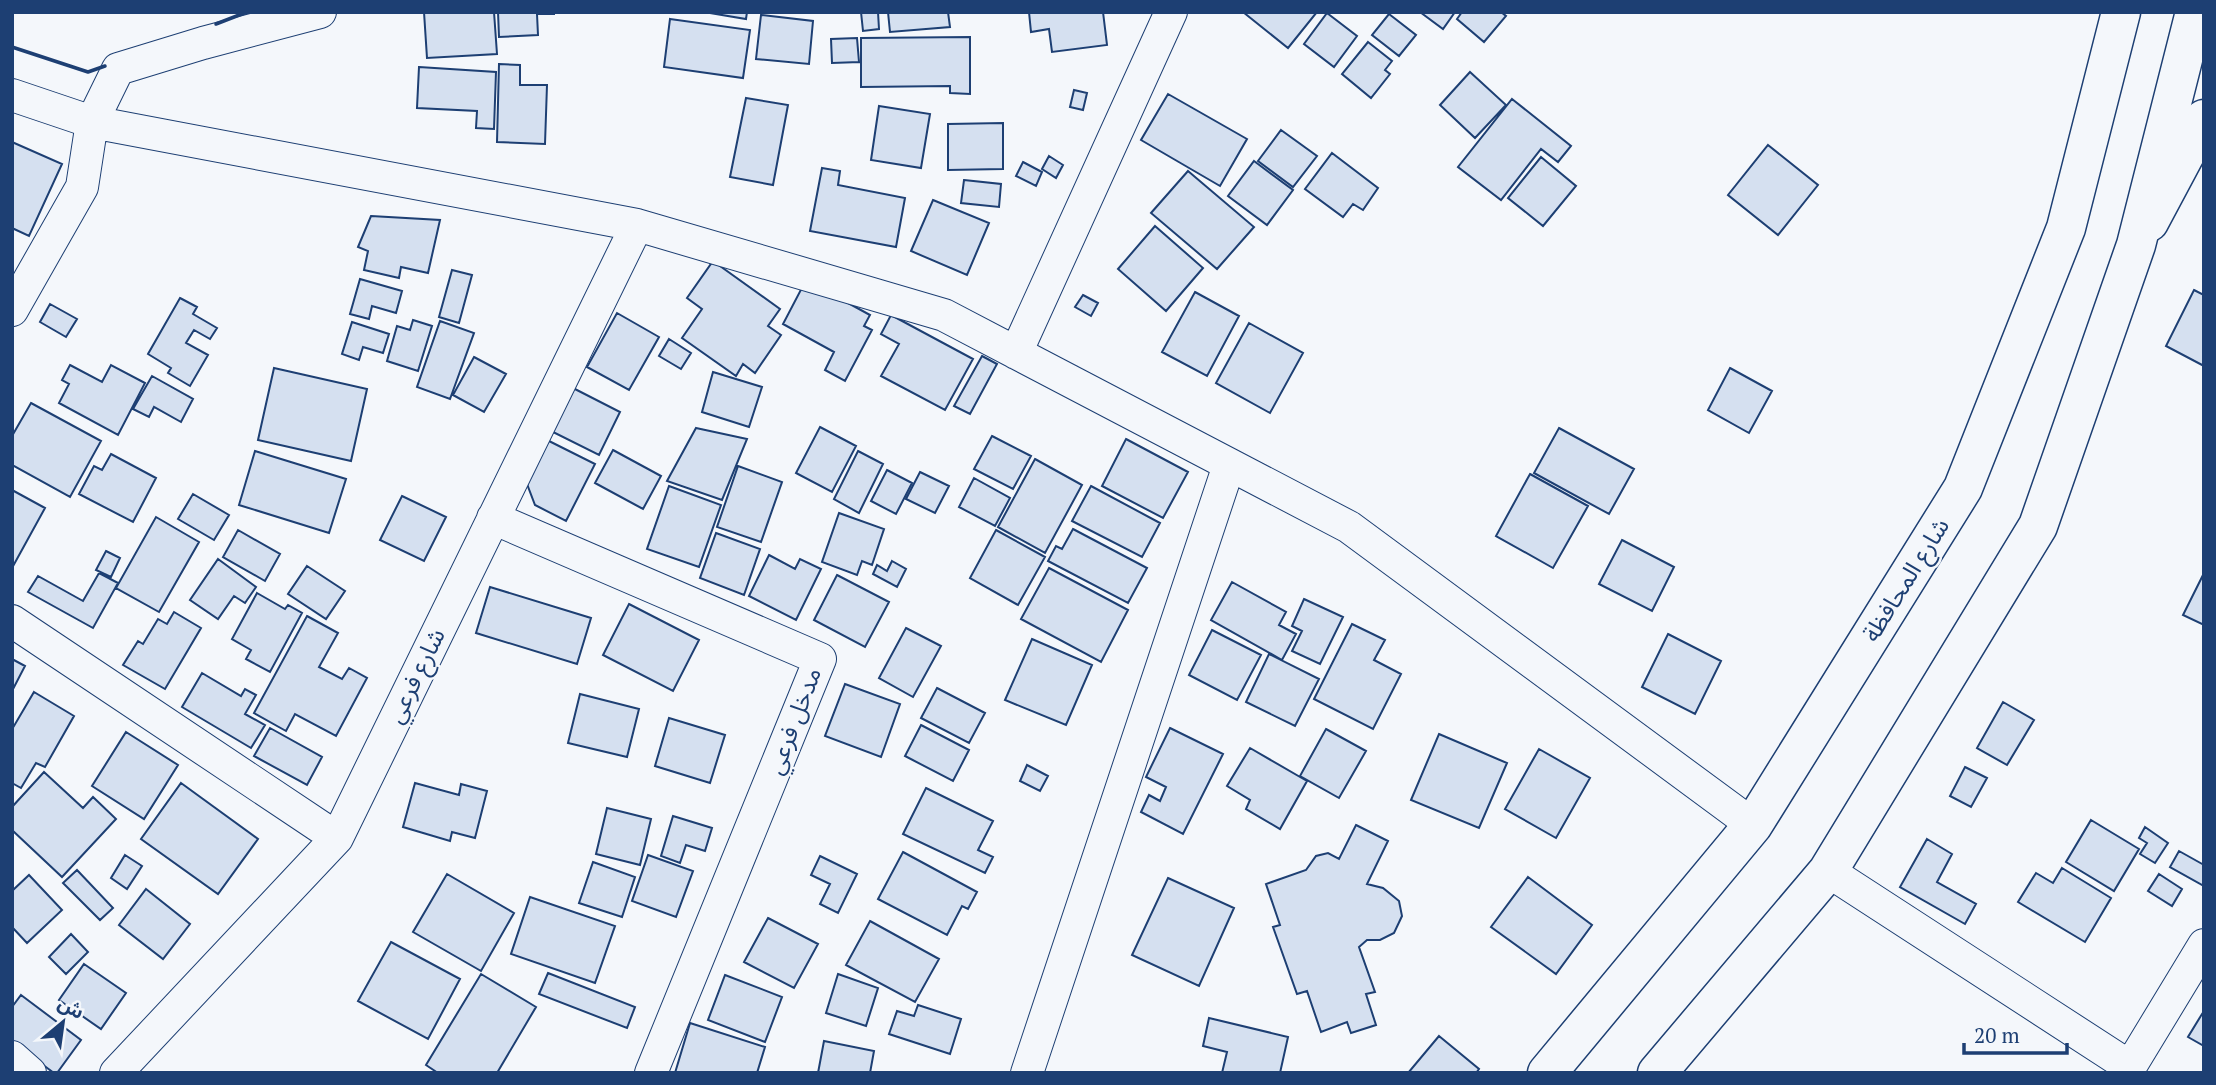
<svg xmlns="http://www.w3.org/2000/svg" width="2216" height="1085" font-family="'PT Serif','Noto Sans Arabic',serif">
  <style>
    .building { fill: #d5e0f0; stroke: #1d3f73; stroke-width: 2 }
    .lines { fill: none; stroke-linecap: round; stroke-linejoin: round }
    .minor-casing { stroke: #1d3f73; stroke-width: 34 }
    .tertiary-casing { stroke: #1d3f73; stroke-width: 41 }
    .primary-casing { stroke: #1d3f73; stroke-width: 41 }
    .minor { stroke: #f4f7fb; stroke-width: 32 }
    .tertiary { stroke: #f4f7fb; stroke-width: 38 }
    .primary { stroke: #f4f7fb; stroke-width: 38 }
    .wall { stroke: #1d3f73; stroke-width: 3.5 }
    .labels { text-anchor: middle; stroke-width: 5; stroke-linejoin: round; paint-order: stroke }
    .street-label { font-size: 24px; fill: #1d3f73; stroke: #f4f7fb }
  </style>
  <rect width="100%" height="100%" fill="#f4f7fb"/>
  <path class="building" d="M424 12H494L497 54 427 58Z
    M498 12H554V14H537L538 35 499 37Z
    M704 12H747L746 19Z
    M861 12H878L879 29 863 31Z
    M888 12H948L950 27 890 32Z
    M1029 12H1103L1107 45 1052 52 1049 29 1031 32Z
    M1243 12H1317L1288 48Z
    M1420 12H1455L1443 29Z
    M1462 12H1501L1506 16 1484 42 1457 19Z
    M1327 13 1357 36 1334 67 1304 44Z
    M1389 14 1416 35 1399 56 1372 35Z
    M761 15 813 21 809 64 756 59Z
    M670 19 750 30 743 78 664 67Z
    M970 37V94L950 93V86L861 87V38Z
    M857 38 859 62 832 63 831 39Z
    M1368 42 1392 61 1385 70 1390 74 1371 98 1342 74Z
    M499 64 520 65V85H547L545 144 497 142Z
    M419 67 496 72 494 129 476 128 477 111 417 108Z
    M1470 72 1506 105 1475 138 1440 105Z
    M1074 90 1087 93 1083 110 1070 107Z
    M1168 94 1247 139 1220 186 1141 140Z
    M746 98 788 105 773 185 730 177Z
    M1512 99 1571 146 1558 162 1541 149 1501 200 1458 167Z
    M879 106 930 114 921 168 871 160Z
    M1003 123V169L948 170V124Z
    M1281 130 1317 156 1293 187 1258 161Z
    M12 142 62 164 29 236 12 228Z
    M1768 145 1818 185 1778 235 1728 195Z
    M1332 153 1378 188 1363 210 1353 204 1343 217 1305 189Z
    M1049 156 1063 165 1056 178 1042 169Z
    M1541 157 1576 186 1543 226 1508 198Z
    M1254 161 1293 190 1267 225 1228 196Z
    M1023 162 1042 172 1036 186 1016 176Z
    M822 168 840 171 838 185 905 198 896 247 810 231Z
    M1188 171 1254 227 1217 269 1151 213Z
    M964 180 1001 184 999 207 961 203Z
    M933 200 989 223 967 275 911 251Z
    M371 216 440 220 428 273 401 267 399 278 364 270 368 251 358 247Z
    M1155 226 1203 268 1166 311 1118 269Z
    M713 261 780 309 768 326 781 335 755 373 743 364 736 376 682 338 702 309 687 298Z
    M452 270 472 275 459 323 439 317Z
    M360 279 402 291 396 313 372 306 369 319 350 314Z
    M806 280 870 315 864 326 872 330 845 381 825 370 834 352 783 324Z
    M2194 290 2204 295V366L2166 346Z
    M1195 292 1239 316 1207 376 1162 352Z
    M1083 295 1098 303 1091 316 1075 307Z
    M180 298 197 307 193 314 217 328 210 339 194 330 186 343 208 355 190 386 168 373 171 368 148 354Z
    M50 304 77 319 66 337 40 322Z
    M617 313 659 337 629 390 587 367Z
    M891 315 973 359 945 410 881 376 899 344 881 334Z
    M413 320 432 326 418 371 387 361 397 326 410 330Z
    M440 321 474 333 450 399 417 387Z
    M352 322 389 334 383 353 363 347 359 360 342 354Z
    M1249 323 1303 353 1270 413 1216 383Z
    M669 339 691 353 681 369 659 356Z
    M982 356 997 364 970 414 954 406Z
    M474 357 506 374 484 412 453 395Z
    M70 365 102 382 111 365 145 383 118 435 59 403 69 384 62 380Z
    M274 368 367 389 351 461 258 440Z
    M1730 368 1772 391 1749 433 1708 410Z
    M713 372 762 387 749 427 702 412Z
    M152 376 193 399 181 422 154 407 149 417 133 409Z
    M571 387 620 412 599 455 549 430Z
    M31 403 101 441 70 497 12 465V436Z
    M820 427 856 446 832 492 796 473Z
    M696 428 747 439 722 500 667 481Z
    M1559 428 1634 469 1609 514 1534 473Z
    M992 436 1031 456 1013 489 974 469Z
    M543 438 595 464 566 521 535 505 524 476Z
    M1126 439 1188 472 1163 518 1102 486Z
    M613 450 661 476 643 509 595 483Z
    M255 451 346 479 329 533 239 505Z
    M858 451 883 464 859 513 834 499Z
    M111 454 156 478 133 522 79 494 94 466 102 470Z
    M1035 459 1082 485 1045 553 998 527Z
    M738 466 782 482 761 542 717 527Z
    M887 470 912 483 896 514 871 501Z
    M920 472 949 486 935 513 906 499Z
    M1530 474 1588 506 1553 568 1496 536Z
    M974 478 1010 498 995 526 959 507Z
    M669 486 721 505 699 567 647 549Z
    M1091 486 1160 523 1142 557 1072 521Z
    M12 490 45 508 12 568Z
    M193 494 229 515 214 540 178 519Z
    M402 496 446 517 424 561 380 540Z
    M839 513 884 529 872 565 862 561 857 575 822 562Z
    M156 517 199 542 159 612 116 588Z
    M1073 529 1147 568 1128 603 1048 561 1056 546 1062 549Z
    M238 530 280 554 265 581 223 557Z
    M996 530 1045 557 1018 605 970 578Z
    M716 533 760 549 744 595 700 578Z
    M1622 540 1674 567 1652 611 1599 584Z
    M106 551 120 558 111 577 96 570Z
    M769 555 795 569 800 559 821 569 796 620 749 596Z
    M218 559 256 587 245 603 234 596 218 619 190 600Z
    M892 561 906 569 897 587 873 574 877 565 887 571Z
    M307 566 345 591 326 619 288 594Z
    M1049 568 1128 610 1101 662 1021 619Z
    M99 573 118 583 93 628 28 592 38 576 83 601Z
    M2204 573V625L2183 615Z
    M837 575 889 602 865 647 814 620Z
    M1232 582 1286 612 1279 625 1296 634 1282 660 1211 620Z
    M490 587 591 618 577 664 476 633Z
    M257 593 285 609 288 605 302 613 270 672 246 659 251 650 232 639Z
    M1304 599 1343 617 1320 664 1292 651 1302 631 1292 626Z
    M629 604 699 640 673 691 603 655Z
    M174 612 201 628 165 689 123 665 138 641 143 644 158 619 167 624Z
    M307 616 338 633 319 667 342 679 349 668 367 678 336 736 295 714 286 731 254 713Z
    M1352 624 1385 640 1374 660 1401 674 1373 729 1314 699Z
    M906 628 941 646 913 697 879 678Z
    M1212 630 1261 655 1237 700 1189 675Z
    M1668 634 1721 661 1695 714 1642 687Z
    M1032 639 1092 665 1066 725 1005 700Z
    M1269 654 1319 679 1295 726 1246 702Z
    M12 659 25 666 12 691Z
    M202 673 241 696 245 689 256 695 245 714 265 725 251 748 182 707Z
    M845 684 900 704 881 757 825 736Z
    M937 688 985 713 969 743 921 718Z
    M34 692 74 716 45 767 36 763 21 788 12 783V724L14 726Z
    M580 694 639 709 627 757 568 743Z
    M2003 702 2034 720 2007 765 1977 748Z
    M669 718 725 735 710 783 655 766Z
    M921 725 969 750 953 781 905 756Z
    M270 728 322 757 307 785 254 756Z
    M1170 728 1223 754 1183 834 1141 812 1149 795 1160 801 1166 787 1146 777Z
    M1326 729 1366 751 1339 798 1300 776Z
    M126 732 178 765 144 819 92 786Z
    M1439 734 1507 763 1479 828 1411 800Z
    M1250 748 1307 781 1280 829 1246 809 1250 800 1227 786Z
    M1539 749 1590 778 1556 838 1505 809Z
    M1027 765 1048 776 1040 791 1020 781Z
    M1965 767 1987 778 1971 807 1950 796Z
    M44 772 83 808 93 797 116 819 62 877 12 830V807Z
    M181 783 258 839 218 894 141 839Z
    M415 783 459 795 461 784 487 791 475 838 452 832 450 841 403 827Z
    M926 788 993 821 978 850 993 857 985 873 903 834Z
    M607 808 651 819 640 865 596 854Z
    M673 816 712 828 705 851 686 845 680 863 661 856Z
    M2091 820 2139 849 2114 891 2066 862Z
    M1356 825 1388 841 1367 884 1383 888 1399 901 1402 916 1394 933 1380 940H1367L1359 947 1375 992 1366 994 1376 1025 1351 1033 1347 1022 1321 1032 1307 991 1297 994 1273 927 1280 925 1266 884 1306 870 1316 856 1328 853 1339 859Z
    M2145 827 2168 843 2155 863 2140 854 2147 843 2139 838Z
    M1927 839 1952 854 1937 882 1976 904 1965 924 1900 887Z
    M2179 851 2204 865V886L2170 867Z
    M903 852 977 892 968 909 962 906 947 935 878 899Z
    M125 855 142 866 127 889 111 878Z
    M648 855 693 871 676 917 632 901Z
    M820 856 857 874 838 913 820 904 830 884 811 875Z
    M593 862 635 877 622 917 579 903Z
    M2062 868 2111 898 2085 942 2018 902 2036 873 2053 883Z
    M77 870 113 908 100 920 63 883Z
    M447 874 514 913 481 971 413 932Z
    M2159 874 2182 889 2172 906 2148 891Z
    M29 875 62 910 27 943 12 927V891Z
    M1528 877 1592 925 1556 974 1491 927Z
    M1168 878 1234 908 1199 986 1132 955Z
    M146 889 190 924 163 959 119 925Z
    M530 897 615 926 595 983 511 954Z
    M768 918 818 944 794 988 744 962Z
    M870 921 939 959 915 1002 846 965Z
    M71 934 88 952 66 974 49 957Z
    M391 942 460 979 428 1039 358 1001Z
    M84 964 126 993 101 1029 59 1000Z
    M548 973 635 1007 627 1028 539 994Z
    M481 974 536 1007 497 1073H438L426 1065Z
    M838 974 878 988 866 1026 826 1013Z
    M725 975 782 997 765 1042 708 1020Z
    M21 995 81 1040 57 1073H54L12 1042V1007Z
    M918 1005 961 1019 950 1054 889 1034 897 1011 914 1016Z
    M2202 1014 2204 1016V1046L2188 1037Z
    M1209 1018 1288 1037 1280 1073H1222L1227 1052 1203 1046Z
    M690 1023 765 1047 757 1073H675Z
    M1439 1036 1479 1069 1476 1073H1408Z
    M824 1041 874 1051 870 1073H818Z"/>
  <g class="lines">
    <defs>
      <path id="minor" d="M12 95 92 122 637 225 944 315 1349 527 1753 825
        M12 310 82 187 92 122 118 69 203 43 320 12
        M1016 353 1171 12
        M493 518 820 659 651 1073
        M12 621 337 838
        M1828 871 2130 1067 2129 1073
        M12 1057 30 1073
        M2130 1067 2204 945
        M116 1073 337 838 637 225
        M1027 1073 1229 465"/>
      <path id="tertiary" d="M2149 222 2204 119"/>
      <path id="primary" d="M1547 1073 1753 825 1963 488 2066 228 2121 12
        M1657 1073 1828 871 2038 526 2136 245 2195 12"/>
    </defs>
    <use href="#minor" class="minor-casing"/>
    <use href="#tertiary" class="tertiary-casing"/>
    <use href="#primary" class="primary-casing"/>
    <use href="#minor" class="minor"/>
    <use href="#tertiary" class="tertiary"/>
    <use href="#primary" class="primary"/>
    <path class="wall" d="M216 24 247 12
      M12 47 88 72 105 66"/>
  </g>
  <g class="labels">
    <g class="street-label">
      <text transform="translate(1906 580) rotate(-58)" y="8">شارع المحافظة</text>
      <text transform="translate(416 676) rotate(-64)" y="8">شارع فرعي</text>
      <text transform="translate(794 721) rotate(-69)" y="8">مدخل فرعي</text>
    </g>
  </g>
  <rect width="2216" height="1085" fill="none" stroke="#1d3f73" stroke-width="28"/>
  <g transform="translate(63 1022) rotate(29)" stroke="#f4f7fb" stroke-width="5" paint-order="stroke">
  <path d="M0-5L12 26L0 18L-12 26Z" fill="#1d3f73"/>
  <text y="-10" font-size="19" font-weight="bold" text-anchor="middle" fill="#1d3f73">ش</text>
  </g>
  <path d="M1964 1043v10h103v-10" fill="none" stroke="#1d3f73" stroke-width="3.5"/>
  <text x="1974" y="1043" font-size="21" fill="#1d3f73" stroke="#f4f7fb" stroke-width="5" paint-order="stroke">20 m</text>
</svg>
